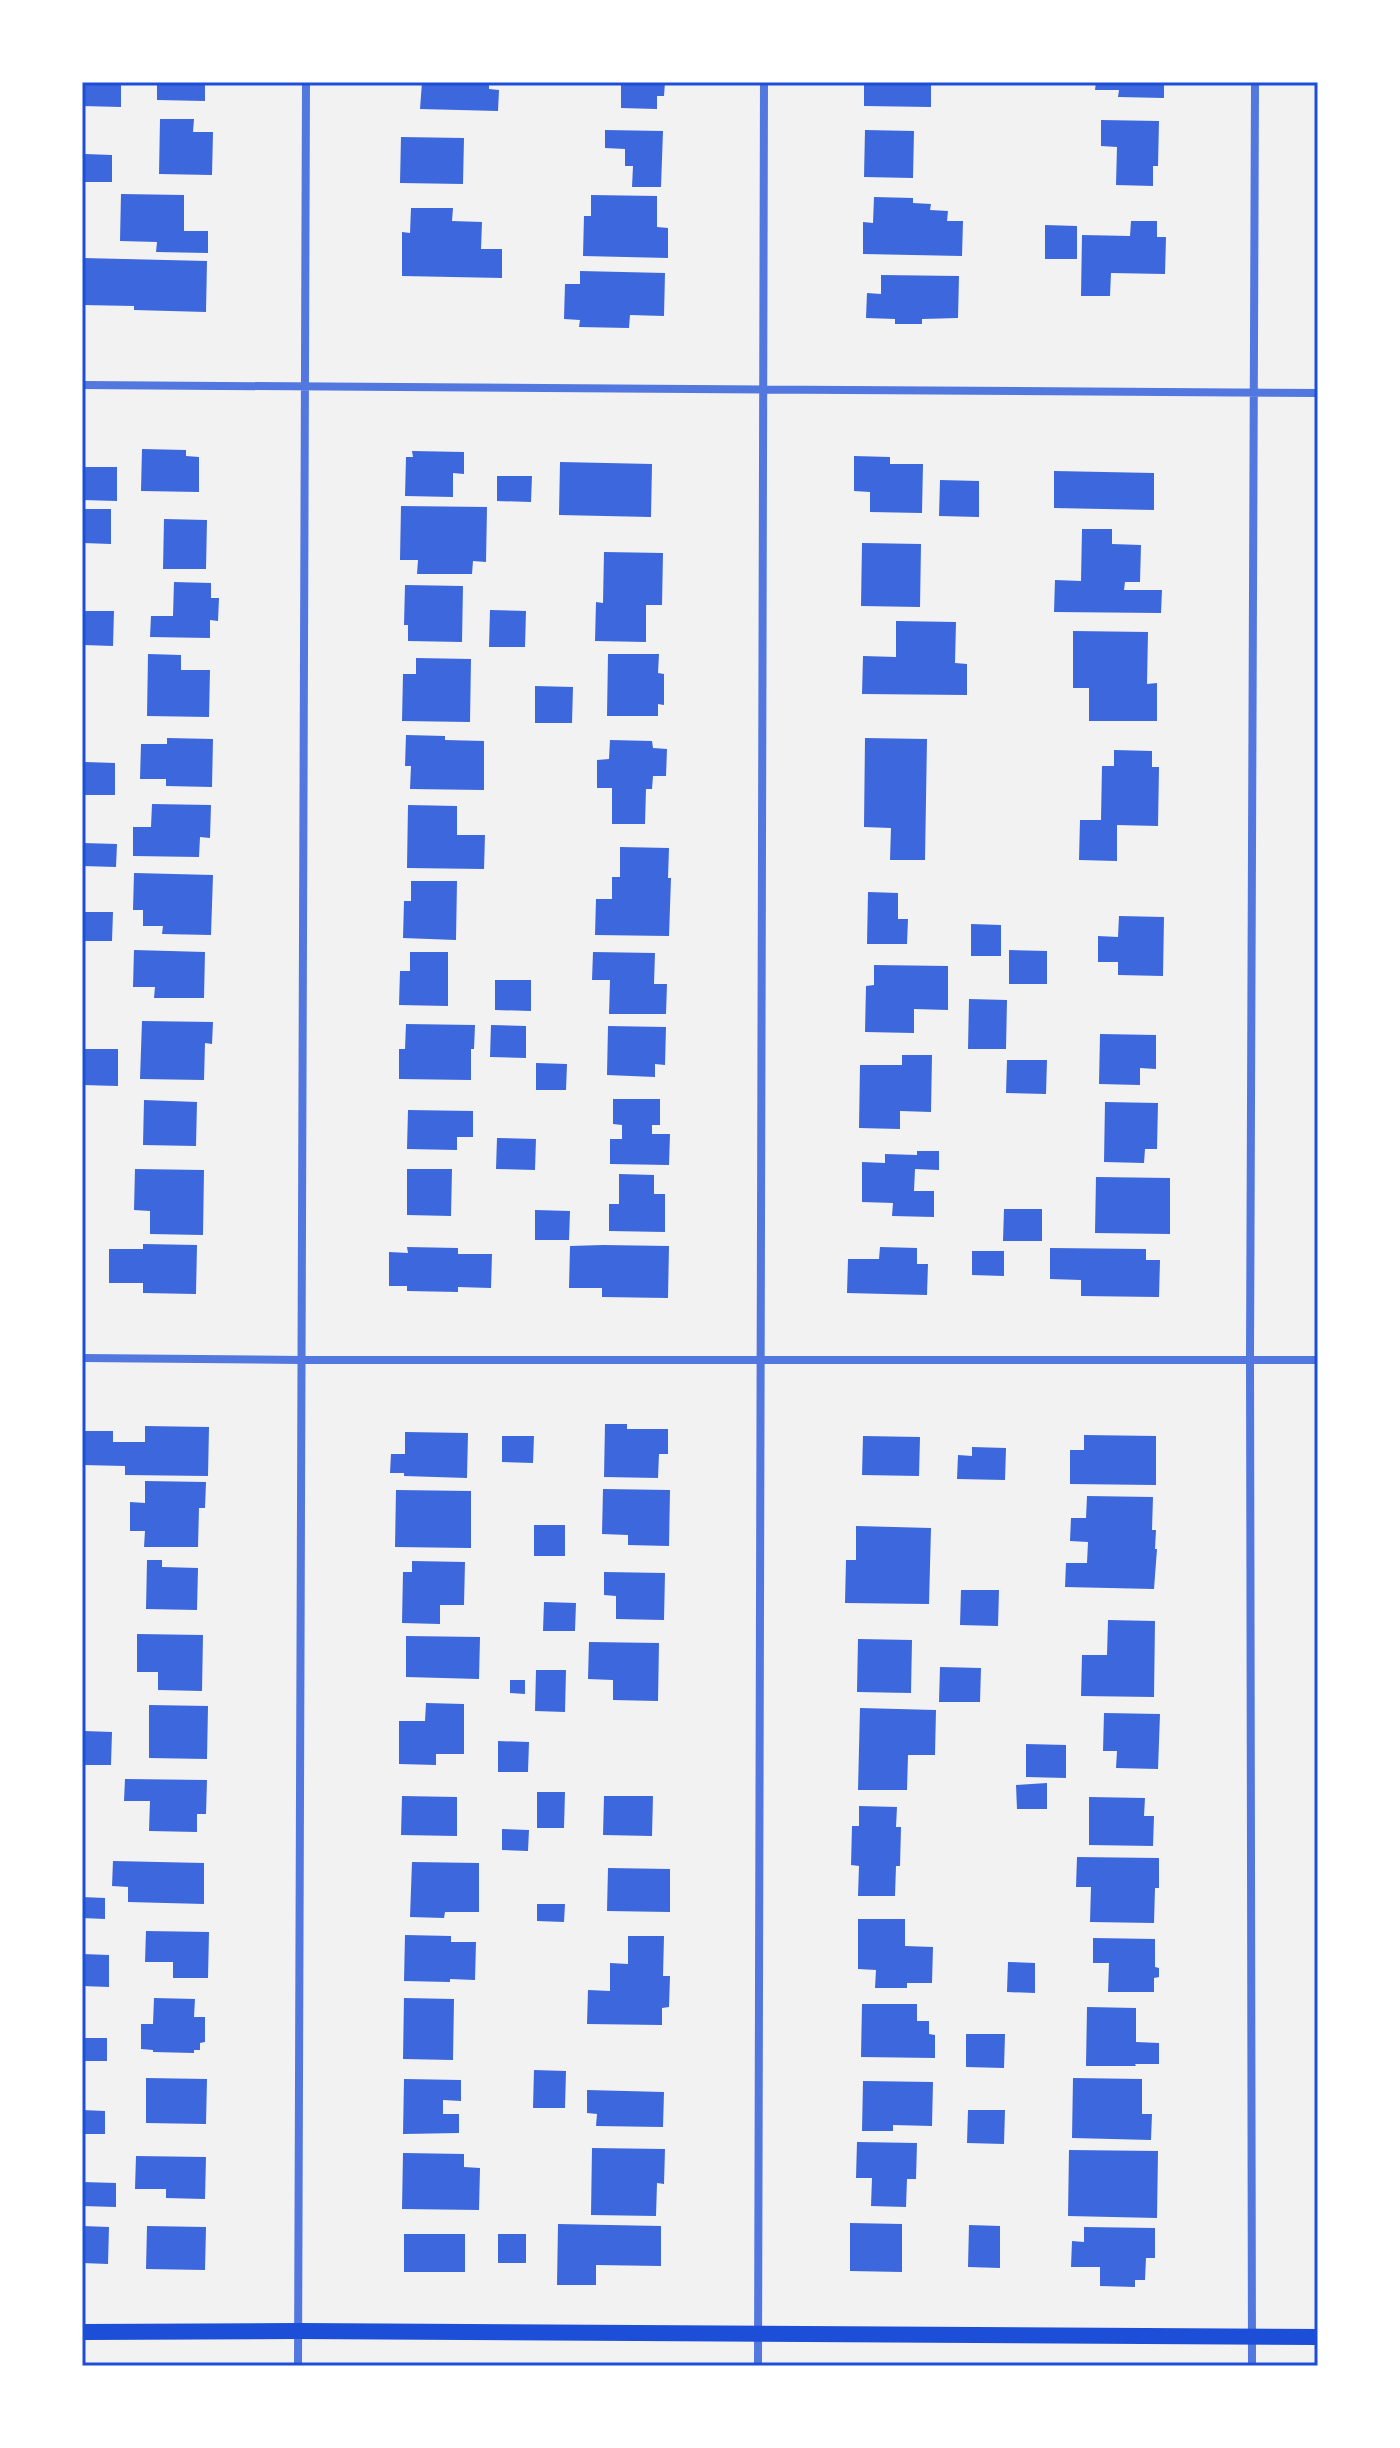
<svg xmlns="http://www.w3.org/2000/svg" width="1400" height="2448" viewBox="0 0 1400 2448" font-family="Helvetica,sans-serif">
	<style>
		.building { fill: #3d67dc }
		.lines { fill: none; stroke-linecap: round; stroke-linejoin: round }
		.minor { stroke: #5277de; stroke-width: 8 }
		.secondary { stroke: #1d4ed8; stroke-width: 16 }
		.neatline { fill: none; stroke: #1d4ed8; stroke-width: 3 }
	</style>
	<rect width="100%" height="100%" fill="#f2f2f2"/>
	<path class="building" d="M82,82H121V107L82,106Z
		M157,82H205V101L157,100Z
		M422,82H489V89L499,90L498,111L420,109Z
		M621,82H665L664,96H657V109L621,108Z
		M864,82H931V107L864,106Z
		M1096,82H1164V98L1118,97L1119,90H1095Z
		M160,119H194L193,132H213L212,175L159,174Z
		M1101,120L1159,121L1158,166H1153V186L1116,185L1117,147L1101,146Z
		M605,130L663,131L661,187H632L633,166H625V149L605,148Z
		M865,130L914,131L913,178L864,177Z
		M401,137L464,138L463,184L400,183Z
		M85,154L112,155V182H85Z
		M121,194L184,195V231H208V253L156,252L157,242L120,241Z
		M591,195L657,196V227L668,228V258L583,256L584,216H591Z
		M874,197L913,198V203L931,204L930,210L948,211L947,221H963L962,256L863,254V222L873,223Z
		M411,208H453L452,221L482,222L481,249H502V278L402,276V232L410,233Z
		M1131,221H1157V237H1166L1165,274L1111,273L1110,296H1081L1082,235L1130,236Z
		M1045,225L1077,226V259H1045Z
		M83,258L207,261L206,312L134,310V306L82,305Z
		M580,271L665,273L664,316L630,315L629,328L579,327L580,320L564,319L565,284H580Z
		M881,275L959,276L958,318L922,319V324H895V319L866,318L867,293L881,294Z
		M142,449L186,450V456L199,457V492L141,491Z
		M412,451L464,452V474L453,473V497L405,496L406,457H413Z
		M854,456L890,457V464H923L922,513L870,512V492L854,491Z
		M560,462L652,464L651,517L559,515Z
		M82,467H117V501L82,500Z
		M1054,471L1154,473V510L1054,508Z
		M497,476H532L531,502L497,501Z
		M940,480L979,481V517L939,516Z
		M401,506L487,507L486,562L473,561L472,574H417L418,560H400Z
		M83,509H111V544L83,543Z
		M164,519L207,520L206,569H163Z
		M1082,529H1112V544L1141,545L1140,582H1125L1124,590H1162L1161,613L1054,612L1055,580L1081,581Z
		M862,543L921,544L920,607L861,606Z
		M604,552L663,553L662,605H646V642L595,641L596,602L603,603Z
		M174,582L211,583V598H219L218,621L210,620V638L150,637L151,616H173Z
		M405,585L463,586L462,642L408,641V625H404Z
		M490,610L526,611L525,647H489Z
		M84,611H114L113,646L83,645Z
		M896,621L956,622L955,663L967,664V695L862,694L863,656L896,657Z
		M1073,631L1148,632L1147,684L1157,683V721H1089V688H1073Z
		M148,654L181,655V670H210L209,717L147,716Z
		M608,654H659L658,673L664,674V705L658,704V716H607Z
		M416,658L471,659L470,722L402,721L403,674H416Z
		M535,686L573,687L572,723H535Z
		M406,735L445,736V740L484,741V790L410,789L411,766H405Z
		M167,738L213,739L212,787L166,786V779H140L141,744H167Z
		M865,738L927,739L925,860H890L891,828L864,827Z
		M610,740L652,741L653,748L667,749L666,776H653L652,789H646L645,824H612V788H597V760L609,759Z
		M1114,750L1152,751V767H1159L1158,826L1117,825V861L1079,860L1080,820H1101L1102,766H1114Z
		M85,762L115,763V795H84Z
		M152,804L211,805L210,838L200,837L199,857L133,856V827H151Z
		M408,805L457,806V835H485L484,869L407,868Z
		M82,843L117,844L116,867L82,866Z
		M620,847L669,848L668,878H671L669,936L595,935L596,899H612V877H620Z
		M134,873L213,875L211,935L162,934L163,926H143V910H133Z
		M411,881H457L456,940L403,938L404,901H411Z
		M868,892L898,893V919H908L907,944H867Z
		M82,912H113L112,941H82Z
		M1119,916L1164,917L1163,976L1118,975V962H1098V936L1118,937Z
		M971,924L1001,925V956H971Z
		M134,950L205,952L204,998H154L155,987H133Z
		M1009,950L1047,951V984H1009Z
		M410,952H448V1006L399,1005L400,971H410Z
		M593,952L655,953L654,984H667L666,1014H609L610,980H592Z
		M874,965L948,966V1010L914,1009V1033L865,1032L866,986L874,985Z
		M495,980H531V1011L495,1010Z
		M969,999L1007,1000L1006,1049H968Z
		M142,1021L213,1022L212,1044L205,1043L204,1080L140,1079Z
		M406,1024L475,1025L474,1049H471V1080L399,1079V1049H405Z
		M491,1025L526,1026V1058L490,1057Z
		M608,1026L666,1027L665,1065L655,1064V1077L607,1075Z
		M1100,1034L1156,1035V1069L1140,1068V1085L1099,1084Z
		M83,1049H118V1086L82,1085Z
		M902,1055H932L931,1112L900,1111V1129L859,1128L860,1065H902Z
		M1007,1060H1047L1046,1094L1006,1093Z
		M536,1063L567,1064L566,1090H536Z
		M613,1099H660V1125H652V1134H670L669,1165L610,1164V1139H622V1125L613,1124Z
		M144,1100L197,1102L196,1146L143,1145Z
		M1105,1102L1158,1103L1157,1149H1145L1144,1163L1104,1162Z
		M408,1110L473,1111V1137H457V1150L407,1149Z
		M497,1138L536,1139L535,1170L496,1169Z
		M917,1151H939V1170L915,1169L914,1191H934V1217L892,1216L893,1203L862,1202V1162L885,1163V1154L917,1155Z
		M135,1169L204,1170L203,1235L150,1234V1211L134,1210Z
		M407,1169H452L451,1216L407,1215Z
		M619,1174L654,1175V1194H665V1232L609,1231V1204H619Z
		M1096,1177L1170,1178V1234L1095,1233Z
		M1004,1209H1042V1241H1003Z
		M535,1210L570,1211L569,1240H535Z
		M143,1244L197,1245L196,1294L143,1293V1283H109V1249H143Z
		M603,1245L669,1246L668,1298L602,1297V1288H569L570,1246Z
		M407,1247L458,1248V1254H492L491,1288L458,1287V1292L407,1291V1286H389V1252L408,1253Z
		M880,1247L917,1248V1264H928L927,1295L847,1293L848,1259H879Z
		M1050,1248L1146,1249V1260H1160L1159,1297L1081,1296V1280L1050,1279Z
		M972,1251H1004V1276L972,1275Z
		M605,1424H627V1429H668V1454H659L658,1478L604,1477Z
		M145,1426L209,1427L208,1476L125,1475V1466L82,1465V1431H113V1442H145Z
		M405,1432L468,1433L467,1478L404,1476V1473H390L391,1454H405Z
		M1084,1435L1156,1436V1485L1070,1484V1450H1084Z
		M502,1436H534L533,1463L502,1462Z
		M863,1436L920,1437L919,1476L862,1475Z
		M972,1447L1006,1448L1005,1480L957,1479L958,1455L972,1456Z
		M145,1481L206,1482L205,1508H199L198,1547H144L145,1531H130V1502L145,1503Z
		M603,1489L670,1490L669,1546L628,1545V1535L602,1534Z
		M396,1490L471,1491V1548L395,1547Z
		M1087,1496L1153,1497L1152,1530H1156L1155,1549H1157L1154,1589L1065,1587L1066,1563H1087L1088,1542L1070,1541L1071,1518H1086Z
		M534,1525H565V1556H534Z
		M856,1526L931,1528L929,1604L845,1603L846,1560H856Z
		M147,1560H162V1567L198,1568L197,1610L146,1609Z
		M412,1561L465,1562L464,1605H440V1624L402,1623L403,1572H412Z
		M604,1572L665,1573L664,1620L616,1619V1596L604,1595Z
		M961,1590H999L998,1626L960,1625Z
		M544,1602L576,1603L575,1631H543Z
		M1108,1620L1155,1621L1154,1697L1081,1696L1082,1655H1107Z
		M137,1634L203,1635L202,1691L158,1690V1672H137Z
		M406,1636L480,1637L479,1679L406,1677Z
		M858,1639L912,1640L911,1693L857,1692Z
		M589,1642L659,1643L658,1701L613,1700V1680L588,1679Z
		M940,1667L981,1668L980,1702H939Z
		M536,1670H566L565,1712L535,1711Z
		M510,1680H525V1694L510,1693Z
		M426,1703L464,1704V1754H436V1765L399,1764V1721H425Z
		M149,1705L208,1706L207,1759L149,1758Z
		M860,1708L936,1710L935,1755H908L907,1790H858Z
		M1104,1713L1160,1714L1158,1769L1116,1768L1117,1751H1103Z
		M84,1731L112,1732L111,1765H84Z
		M498,1741L529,1742L528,1772H498Z
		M1026,1744L1066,1745V1778L1026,1777Z
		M125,1779L207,1780L206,1814H197V1832L149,1831L150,1801H124Z
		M1047,1783V1809H1017L1016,1785Z
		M537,1792H565L564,1828H537Z
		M402,1796L457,1797V1836L401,1835Z
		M604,1796H653L652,1836L603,1835Z
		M1089,1797L1145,1798L1144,1816H1154L1153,1846L1089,1845Z
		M859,1806L897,1807L896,1827H901L900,1866H896L895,1896H858L859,1866L851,1865L852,1826H859Z
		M502,1829L529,1830L528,1851L502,1850Z
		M1077,1857L1159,1858V1888H1155L1154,1923L1090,1922L1091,1887H1076Z
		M113,1861L204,1863V1904L128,1902V1887L112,1886Z
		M412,1862L479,1863V1912H445L444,1918L410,1917Z
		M608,1868L670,1869V1912L607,1911Z
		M82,1897L105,1898V1919L82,1918Z
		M537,1904H565L564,1922L537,1921Z
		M858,1919H905V1946L933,1947L932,1983H907V1988H875L876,1970L858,1969Z
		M146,1931L209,1932L208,1978H173V1962H145Z
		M405,1935L451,1936V1942H476L475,1980L450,1979V1982L404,1981Z
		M628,1936H664L663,1976H670L669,2007L662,2008V2025L587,2024L588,1990L610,1991V1963L628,1964Z
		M1093,1938L1155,1939V1967L1159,1968V1977L1154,1978V1992H1108L1109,1963H1093Z
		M82,1954L109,1955V1987L82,1986Z
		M1008,1962L1035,1963V1993L1007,1992Z
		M154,1998L195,1999L194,2017H205V2042L200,2043V2050H194V2053L153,2052V2050L141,2049V2024H153Z
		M404,1998L454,1999L453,2060L403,2059Z
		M862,2004H917V2021H929V2034L935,2035V2058L861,2057Z
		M1087,2007L1136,2008V2042L1159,2043V2064H1135L1136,2066H1086Z
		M966,2034H1005L1004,2068L966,2067Z
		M82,2038H107V2061H82Z
		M534,2070L566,2071L565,2108H533Z
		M146,2078L207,2079L206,2124L146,2123Z
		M1073,2078L1142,2079V2114H1152L1151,2140L1072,2138Z
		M404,2079L461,2080V2101L443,2100V2114H459V2133L403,2134Z
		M863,2081L933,2082L932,2126L893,2125V2131H862Z
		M587,2090L664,2092L663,2127L596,2126L597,2114L587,2113Z
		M82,2110L105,2111V2134H82Z
		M968,2110H1005L1004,2144L967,2143Z
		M857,2142L917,2143L916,2179H907L906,2207L871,2206L872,2178H856Z
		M592,2148L665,2149L664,2184L657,2183L656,2216L591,2215Z
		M1069,2150L1158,2151L1157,2218L1068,2216Z
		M403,2153L464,2154V2167L480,2168L479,2210L402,2209Z
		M136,2156L206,2157L205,2199L166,2198V2189H135Z
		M82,2182L116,2183V2207L82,2206Z
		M850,2223L902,2224V2272L850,2271Z
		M558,2224L661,2226V2266L596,2265V2285H557Z
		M969,2225L1000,2226V2268L968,2267Z
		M82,2226L109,2227L108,2264L82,2263Z
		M147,2226L206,2227L205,2270L146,2269Z
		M1084,2227L1155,2228V2258H1146L1145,2280H1135V2287L1100,2286V2267H1071L1072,2241L1084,2242Z
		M404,2234H465V2272H404Z
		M498,2234H526V2263H498Z"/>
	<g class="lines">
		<path class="minor" d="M82,385L1318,393
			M82,1358L301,1360H1318
			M298,2366L306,82
			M758,2366L764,82
			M1252,2366L1250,1359L1255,82"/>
		<path class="secondary" d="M82,2332L298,2331L1318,2337"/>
	</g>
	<rect width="1400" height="2448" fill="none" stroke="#ffffff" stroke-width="168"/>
	<rect x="84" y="84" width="1232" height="2280" class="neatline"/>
</svg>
